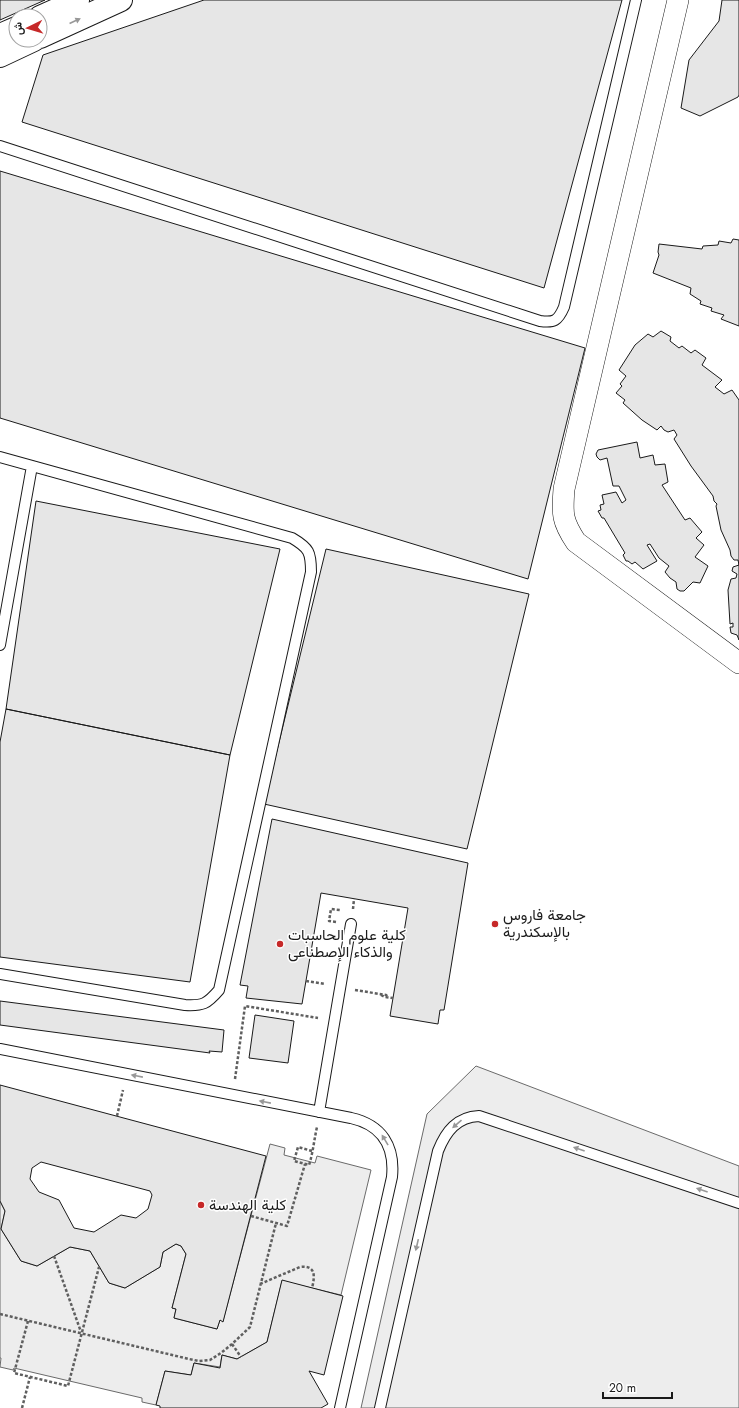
<svg xmlns="http://www.w3.org/2000/svg" width="739" height="1408" viewBox="0 0 739 1408" font-family="Jost,Vazirmatn,sans-serif">
	<style>
		.built { fill: #ededed; stroke: #6a6a6a }
		.building { fill: #e6e6e6; stroke: #1a1a1a; fill-rule: evenodd }
		.lines { fill: none; stroke-linecap: round; stroke-linejoin: round }
		.lane-casing { stroke: #1a1a1a; stroke-width: 12 }
		.street-casing { stroke: #1a1a1a; stroke-width: 22 }
		.secondary-casing { stroke: #1a1a1a; stroke-width: 24 }
		.path { stroke: #5f5f5f; stroke-width: 2.5; stroke-dasharray: 3 2; stroke-linecap: butt }
		.lane { stroke: #fff; stroke-width: 10 }
		.street { stroke: #fff; stroke-width: 21 }
		.secondary { stroke: #fff; stroke-width: 22 }
		.oneway { fill: #989898 }
		.poi-dot { fill: #c62828; stroke: #fff; stroke-width: 1.5 }
		.labels { text-anchor: middle; stroke-width: 3; stroke-linejoin: round; paint-order: stroke }
		.poi-label { font-size: 15px; fill: #1a1a1a; stroke: #fff; text-anchor: start }
	</style>
	<rect width="100%" height="100%" fill="#fff"/>
	<path class="built" d="M476,1066L739,1166V1408H361L427,1114Z
		M270,1144L285,1148L284,1155L315,1163L317,1156L371,1170L341,1295L282,1281L267,1342L237,1359L222,1355L220,1367L194,1363L191,1375L165,1371L156,1405L142,1402V1398L14,1368L13,1370L0,1367L1,1358H0V1201L5,1211L1,1229L21,1261L37,1266L70,1247L90,1251L109,1283L125,1288L160,1267L163,1252L176,1244L181,1246L186,1254L172,1308L176,1309L174,1318L217,1329L220,1320L223,1321Z"/>
	<path class="building" d="M0,0H45L0,20Z
		M204,0H622L544,288L22,122L43,55Z
		M722,0H739V95L738,97L700,116L681,108L689,60L719,21Z
		M0,171L585,348L528,579L0,418Z
		M733,239L739,240V326L721,319L724,315L711,311L712,308L700,304L701,301L690,294L691,288L653,273L659,255L658,252L659,244L702,249L703,246L718,245L719,241L731,243Z
		M661,331L671,337L670,341L679,348L682,346L691,353L695,350L706,358L702,365L722,380L715,387L724,394L732,390L739,400V640L737,635L731,633L730,627H733V623L730,624L728,590L731,579L736,578L737,574L732,571L733,567L739,565L738,560H734L731,556L730,550L721,530L716,506L717,504L714,501L713,496L691,466L674,439L677,435L674,430L668,432L664,430L661,426L657,430L642,420L623,403L625,400L616,393L622,386L620,384L626,376L619,370L635,345L648,334L653,337Z
		M637,442L640,458L653,455L655,465L665,464L668,482L662,485L685,520L690,518L702,532L696,538L704,545L695,557L708,566L700,583L693,582L684,591H680L677,589L676,582L670,578L665,572L669,566L659,558L650,544L647,545L657,561L643,569L635,562L632,564L628,561H626L623,555L625,553L604,518H602L598,511L601,510L600,505L604,504L602,495L616,492L622,503L626,500L619,486H613L607,458L600,460L597,457L596,454L598,450Z
		M36,501L280,549L230,755L6,709Z
		M326,549L529,594L467,849L264,804Z
		M6,709L230,755L190,982L0,957V742Z
		M272,819L468,863L444,1010H440L438,1024L390,1016L408,908L321,893L302,1004L246,998L248,986L240,985Z
		M0,1001L224,1030L222,1052L209,1051L210,1053L0,1025Z
		M255,1015L294,1021L288,1063L249,1058Z
		M0,1085L266,1156L223,1322L220,1320L217,1329L174,1318L176,1309L172,1308L186,1254L181,1246L176,1244L163,1252L160,1267L125,1288L109,1283L90,1251L70,1247L37,1266L21,1261L1,1229L5,1211L0,1201ZM41,1162L150,1191L152,1195L148,1209L136,1218L121,1215L94,1232L74,1228L59,1200L39,1192L30,1179L32,1168Z
		M282,1280L343,1296L324,1375L309,1371L328,1404L321,1408H160V1406L156,1405L165,1371L191,1375L194,1363L220,1368L222,1355L237,1359L267,1342Z"/>
	<g class="lines">
		<defs>
			<path id="lane" d="M0,146L540,321C554,323 558,321 564,307L636,0
				M0,457L292,538C309,548 311,552 311,572L219,990C207,1004 203,1006 185,1005L0,974
				M0,645L32,466
				M0,1049L351,1118C382,1125 395,1146 392,1177L340,1408
				M319,1112L351,924
				M380,1408L438,1151C446,1131 457,1117 479,1116L739,1203"/>
			<path id="street" d="M678,0L564,489C562,514 562,521 576,542L739,663"/>
			<path id="secondary" d="M40,17L78,0
				M0,35L16,28
				M40,37L121,0
				M0,56L34,40"/>
		</defs>
		<use href="#lane" class="lane-casing"/>
		<use href="#street" class="street-casing"/>
		<use href="#secondary" class="secondary-casing"/>
		<path class="path" d="M353,909L354,899
			M336,922L329,921L331,909L340,910
			M306,981L325,984
			M355,990L386,995L388,997
			M381,995L385,997L393,998
			M235,1079L245,1006L318,1018
			M117,1116L123,1090
			M312,1151L298,1147L294,1161L309,1165C313,1153 314,1140 317,1127
			M251,1216L287,1226L305,1164
			M54,1256L81,1332
			M260,1284L300,1267C316,1265 315,1276 312,1288
			M0,1314L189,1359L199,1361L210,1360L221,1353L232,1344L250,1327L276,1223
			M28,1321L14,1373L68,1386L99,1267
			M232,1344L241,1357
			M22,1408L30,1377"/>
		<use href="#lane" class="lane"/>
		<use href="#street" class="street"/>
		<use href="#secondary" class="secondary"/>
	</g>
	<defs><path id="oneway-solid" d="M-6-.8H1V-3.2L6.5 0L1 3.2V.8H-6Z"/></defs>
	<g class="oneway">
		<use href="#oneway-solid" transform="translate(75 21) rotate(-25)"/>
		<use href="#oneway-solid" transform="translate(137 1076) rotate(-169)"/>
		<use href="#oneway-solid" transform="translate(265 1102) rotate(-169)"/>
		<use href="#oneway-solid" transform="translate(457 1124) rotate(139)"/>
		<use href="#oneway-solid" transform="translate(385 1140) rotate(-121)"/>
		<use href="#oneway-solid" transform="translate(579 1149) rotate(-161)"/>
		<use href="#oneway-solid" transform="translate(702 1190) rotate(-161)"/>
		<use href="#oneway-solid" transform="translate(417 1245) rotate(103)"/>
	</g>
	<g class="poi-dot">
		<circle cx="495" cy="924" r="4"/>
		<circle cx="280" cy="944" r="4"/>
		<circle cx="201" cy="1205" r="4"/>
	</g>
	<g class="labels">
		<g class="poi-label">
			<text x="503" y="920">جامعة فاروس<tspan x="503" dy="17">بالإسكندرية</tspan></text>
			<text x="288" y="940">كلية علوم الحاسبات<tspan x="288" dy="17">والذكاء الإصطناعى</tspan></text>
			<text x="209" y="1210">كلية الهندسة</text>
		</g>
	</g>
	<g transform="translate(28 28) rotate(265)"><circle r="19" fill="#ffffff" stroke="#a3a3a3"/>
	<path d="M0-3L7 15L0 10L-7 15Z" fill="#c62828"/>
	<text y="-6" font-size="11" font-weight="bold" text-anchor="middle" fill="#1a1a1a">ش</text>
	</g>
	<path d="M603 1392v6h69v-6" fill="none" stroke="#1a1a1a" stroke-width="2"/>
	<text x="609" y="1392" font-size="12" fill="#1a1a1a" stroke="#ffffff" stroke-width="3" paint-order="stroke">20 m</text>
</svg>
